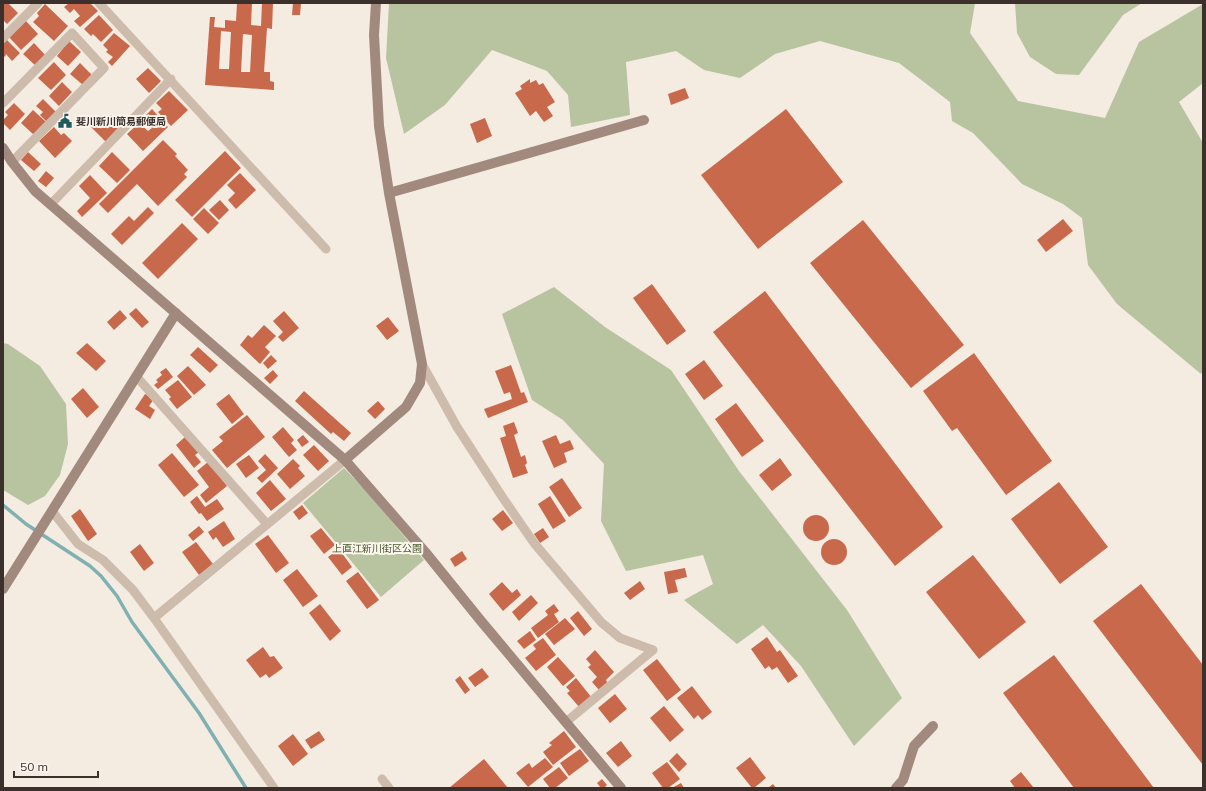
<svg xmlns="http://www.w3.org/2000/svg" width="1206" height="791" viewBox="0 0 1206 791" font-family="Mulish,'Noto Sans JP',sans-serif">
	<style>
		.green { fill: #b8c4a0 }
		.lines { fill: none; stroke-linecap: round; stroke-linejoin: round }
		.stream { stroke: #7fb0b2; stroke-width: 3.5 }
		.building { fill: #c8694b; fill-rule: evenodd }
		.street { stroke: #cdbbac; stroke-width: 9 }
		.secondary { stroke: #a18a7d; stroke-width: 10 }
		.labels { text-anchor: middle; stroke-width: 4; stroke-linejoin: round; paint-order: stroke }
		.poi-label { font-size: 10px; font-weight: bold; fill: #3b302b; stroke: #fbf5ee; text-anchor: start }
		.park-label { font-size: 10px; fill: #4a5a2e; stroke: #fbf5ee }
	</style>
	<rect width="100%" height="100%" fill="#f4ebe1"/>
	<path class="green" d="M389,3H975L970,33L1018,101L1105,118L1139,42L1203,4V83L1179,102L1203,143V370L1201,374L1117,304L1088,265L1082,218L1063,204L1022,184L973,133L952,121L950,102L899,63L820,41L775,54L740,78L704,70L676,51L626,62L630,115L571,127L568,95L547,71L492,50L445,105L404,134L386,58Z
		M1015,3H1142L1123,15L1079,75L1056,74L1030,57L1017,33Z
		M554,287L605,327L671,370L739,471L847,610L902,698L854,746L801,666L763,625L737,644L684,600L713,584L703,555L626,571L601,521L604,464L563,420L532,400L502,314Z
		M3,343L8,344L40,366L66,404L68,444L60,475L45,496L28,505L3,490Z
		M344,468L367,492L424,560L381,597L303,503Z"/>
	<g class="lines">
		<path class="stream" d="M3,505L26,524L90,566L101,576L117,596L132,622L199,713L246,788"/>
	</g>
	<path class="building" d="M3,3H8L18,13L7,24L3,20Z
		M69,3H90L98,11L80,27L74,21L80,16L74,9L70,13L64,7Z
		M237,3H252L251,25L261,26L262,3H273L272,29L267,28L264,72H270V81L274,82V90L205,85L210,17H215L214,27L225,28V20L236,21ZM221,31L231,32L229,69H219ZM243,34L252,35L250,72H241Z
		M293,3H301L300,15H292Z
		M45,4L68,26L54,41L33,22L39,16L37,13Z
		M99,15L113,30L101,42L93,34L91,36L84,29Z
		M26,21L38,34L21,50L9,37Z
		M114,33L130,46L112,66L108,62L113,57L106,52L108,50L103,45Z
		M7,40L20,53L12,61L6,54L5,57L3,55V44Z
		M69,41L81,52L68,66L57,56Z
		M34,43L46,56L36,66L23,54Z
		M54,62L66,75L51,90L38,78Z
		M80,63L92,75L83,85L70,74Z
		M148,68L161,81L149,93L136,79Z
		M530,79V83L536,80L539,85L543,83L555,102L547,107L553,116L544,122L536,111L530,116L515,93L522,89L520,86Z
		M62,82L72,92L59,106L49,96Z
		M685,88L689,98L671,105L668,94Z
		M169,91L188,110L171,126L158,112L162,109L156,103Z
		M43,99L56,112L47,122L40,115L43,112L36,106Z
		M14,103L25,114L10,130L3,123V120L8,115L5,112Z
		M152,109L168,127L143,151L127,134L139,123L148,131L152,128L143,118Z
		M786,109L843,182L758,249L701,175Z
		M33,110L46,122L34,135L21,123Z
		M101,115L106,120L111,115L121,125L106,142L90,126Z
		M485,118L492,136L477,143L470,124Z
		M54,127L61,135L64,133L72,141L55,158L39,141Z
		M163,140L177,154L175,156L188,170L184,174L187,177L158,206L137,184L108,213L99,204Z
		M225,151L241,168L192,217L175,200Z
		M28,152L41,164L34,171L21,160Z
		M112,152L130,170L117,183L99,166Z
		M46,171L54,178L46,187L38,181Z
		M240,173L256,190L236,209L228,200L235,193L227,185Z
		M90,175L107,193L82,217L77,211L90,198L79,186Z
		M220,200L229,210L219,220L209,210Z
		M148,207L154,213L122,245L111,234L129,216L134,221Z
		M204,208L219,223L208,234L193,219Z
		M1063,219L1073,231L1046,252L1037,240Z
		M863,220L964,345L911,388L810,263Z
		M182,223L198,239L158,279L142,263Z
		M652,284L686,331L667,345L633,298Z
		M765,291L943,527L895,566L713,332Z
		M136,308L149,322L142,328L129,314Z
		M120,310L127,318L114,330L107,322Z
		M284,311L299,328L283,342L278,337L283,332L273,321Z
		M388,317L399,331L387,340L376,326Z
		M264,325L276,336L265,347L270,352L260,364L240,345L248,335L252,338Z
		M87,343L106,361L96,371L76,353Z
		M198,347L218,365L210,373L190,355Z
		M974,353L1052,461L1006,495L957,428L952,431L923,391Z
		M271,355L277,361L268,369L263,363Z
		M704,360L723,386L704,400L685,374Z
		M511,365L521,393L524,392L528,402L488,418L484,409L512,399L510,392L504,394L495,371Z
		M188,366L206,385L194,395L177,376Z
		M166,368L173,377L158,389L154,385L158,382L156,380L162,375L160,372Z
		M273,370L278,376L270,384L264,378Z
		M178,380L192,397L177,409L169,399L171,397L165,390Z
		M83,388L99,407L87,418L71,399Z
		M304,391L351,433L344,441L333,432L331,434L295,401Z
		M145,394L154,399L149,406L155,410L150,419L135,409Z
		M229,394L244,414L232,424L216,404Z
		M378,401L385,409L375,419L367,411Z
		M736,403L764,441L742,457L715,419Z
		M247,415L265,437L227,468L212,450L223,441L219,437Z
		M514,422L518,433L514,435L521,457L525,455L527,463L525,465L528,473L513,478L500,438L506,436L503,426Z
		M283,427L294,440L291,443L297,450L289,457L272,437Z
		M303,435L309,442L302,447L297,440Z
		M556,435L560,444L570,440L574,449L564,453L567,462L554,468L542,441Z
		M186,436L199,452L195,455L201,462L194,468L176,445Z
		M314,445L329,461L318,471L303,455Z
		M172,453L199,485L184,497L158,465Z
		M265,454L278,468L262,483L257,478L266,470L258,461Z
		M249,455L259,468L246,478L236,464Z
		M780,458L792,475L772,491L759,475Z
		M293,459L300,466L298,468L305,476L290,489L277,474Z
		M208,462L227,486L206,503L200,495L209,487L197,471Z
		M562,478L582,508L569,517L549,487Z
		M270,480L286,499L271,511L256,493Z
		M1059,482L1108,547L1060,584L1011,519Z
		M197,496L205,507L217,499L224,509L207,521L201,513L199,514L190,502Z
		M550,496L566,521L553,529L538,504Z
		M302,505L308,513L299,520L293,512Z
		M80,509L97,534L88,541L71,516Z
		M503,510L513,523L502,531L492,519Z
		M803 528a13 13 0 1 1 26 0a13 13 0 1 1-26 0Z
		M224,521L235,539L223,547L216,537L213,540L208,532Z
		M199,526L204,532L193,541L188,535Z
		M321,528L335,545L324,554L310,536Z
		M543,528L549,537L540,543L534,534Z
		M268,535L289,563L276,573L255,544Z
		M821 552a13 13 0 1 1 26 0a13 13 0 1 1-26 0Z
		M196,542L213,564L199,575L182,552Z
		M140,544L154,563L144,571L130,552Z
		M339,549L352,567L342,575L328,557Z
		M462,551L467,559L455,567L450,559Z
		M973,555L1026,622L979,659L926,592Z
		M685,568L687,577L675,580L678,592L668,594L664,572Z
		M297,569L318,596L303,607L283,580Z
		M358,572L379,600L367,609L346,581Z
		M640,581L645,589L630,600L624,593Z
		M502,582L512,593L517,589L521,595L503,611L489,594Z
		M1141,584L1203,665V765L1093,621Z
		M531,595L538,603L519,621L512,612Z
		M320,604L341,631L330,641L309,613Z
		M554,604L559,611L554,614L559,622L538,638L531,628L548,615L545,611Z
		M578,611L592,629L584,636L570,618Z
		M565,618L575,629L554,645L545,634Z
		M530,631L536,640L524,649L517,641Z
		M767,637L777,652L780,650L798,676L788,683L777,667L772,670L769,666L765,669L751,649Z
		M543,638L556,655L536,671L525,658L536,649L533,645Z
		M263,647L270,657L274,656L283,668L269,678L266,674L260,678L246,660Z
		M595,650L614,672L606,680L608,684L600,691L592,682L597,677L588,667L591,665L586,659Z
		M1054,655L1154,788H1074L1003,693Z
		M558,657L575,676L563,686L547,667Z
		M657,659L681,690L667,701L643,670Z
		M482,668L489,677L475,687L468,678Z
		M460,676L470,690L465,694L455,680Z
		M576,678L592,698L580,708L567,693L570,691L566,687Z
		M692,686L712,712L702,720L698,715L694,719L677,698Z
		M615,694L627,709L610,723L598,708Z
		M664,706L684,730L670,742L650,718Z
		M319,731L325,740L311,749L305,740Z
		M564,731L576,747L553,765L543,752L552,745L549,743Z
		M293,734L308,754L293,766L278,746Z
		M621,741L632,756L618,767L606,753Z
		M580,749L589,761L569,776L560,763Z
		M677,753L687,764L679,772L669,761Z
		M750,757L766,778L754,788H752L736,768Z
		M545,758L553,767L528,787L516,773L529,763L532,768Z
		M484,759L508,788H449Z
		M667,762L680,779L668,788H663L652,773Z
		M559,767L568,778L555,788H550L543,779Z
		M1021,772L1034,788H1015L1010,781Z
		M602,779L607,785L604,788H601L597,783Z
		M681,783L684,788H672Z
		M773,784L776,788H768Z"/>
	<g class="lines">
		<path class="street" d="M99,3L326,249
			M3,38L38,3
			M3,103L72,33L104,68L12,162
			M51,204L171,79
			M422,364L457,427L503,498L534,543L601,622L620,638L653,650L566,722
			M136,376L267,524
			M52,511L78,544L103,560L133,590L154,618L274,788
			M154,618L345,460
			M382,779L389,788"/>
		<path class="secondary" d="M3,148L12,162L35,191L345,460L426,553L481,621L621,788
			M389,193L644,120
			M345,460L406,407L420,383L422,364L389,193L379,126L374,35L376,3
			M3,589L176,313
			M896,788L903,780L914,746L933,726"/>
	</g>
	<defs>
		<symbol id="civic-bare" viewBox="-9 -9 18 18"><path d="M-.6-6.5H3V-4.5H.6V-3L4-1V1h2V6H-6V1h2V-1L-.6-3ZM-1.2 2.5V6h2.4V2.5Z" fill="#1f5a5e" stroke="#fbf5ee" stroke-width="2.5" paint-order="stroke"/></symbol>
	</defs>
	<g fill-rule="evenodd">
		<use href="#civic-bare" x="55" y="111" width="20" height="20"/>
	</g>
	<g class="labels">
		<g class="poi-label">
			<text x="76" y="125">斐川新川簡易郵便局</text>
		</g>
		<g class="park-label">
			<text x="377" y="552">上直江新川街区公園</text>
		</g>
	</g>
	<rect width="1206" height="791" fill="none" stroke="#3b302b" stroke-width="8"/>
	<path d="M14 771v6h84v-6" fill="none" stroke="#3b302b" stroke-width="2"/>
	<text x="20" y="771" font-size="12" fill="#3b302b" stroke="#fbf5ee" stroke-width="3" paint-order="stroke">50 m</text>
</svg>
